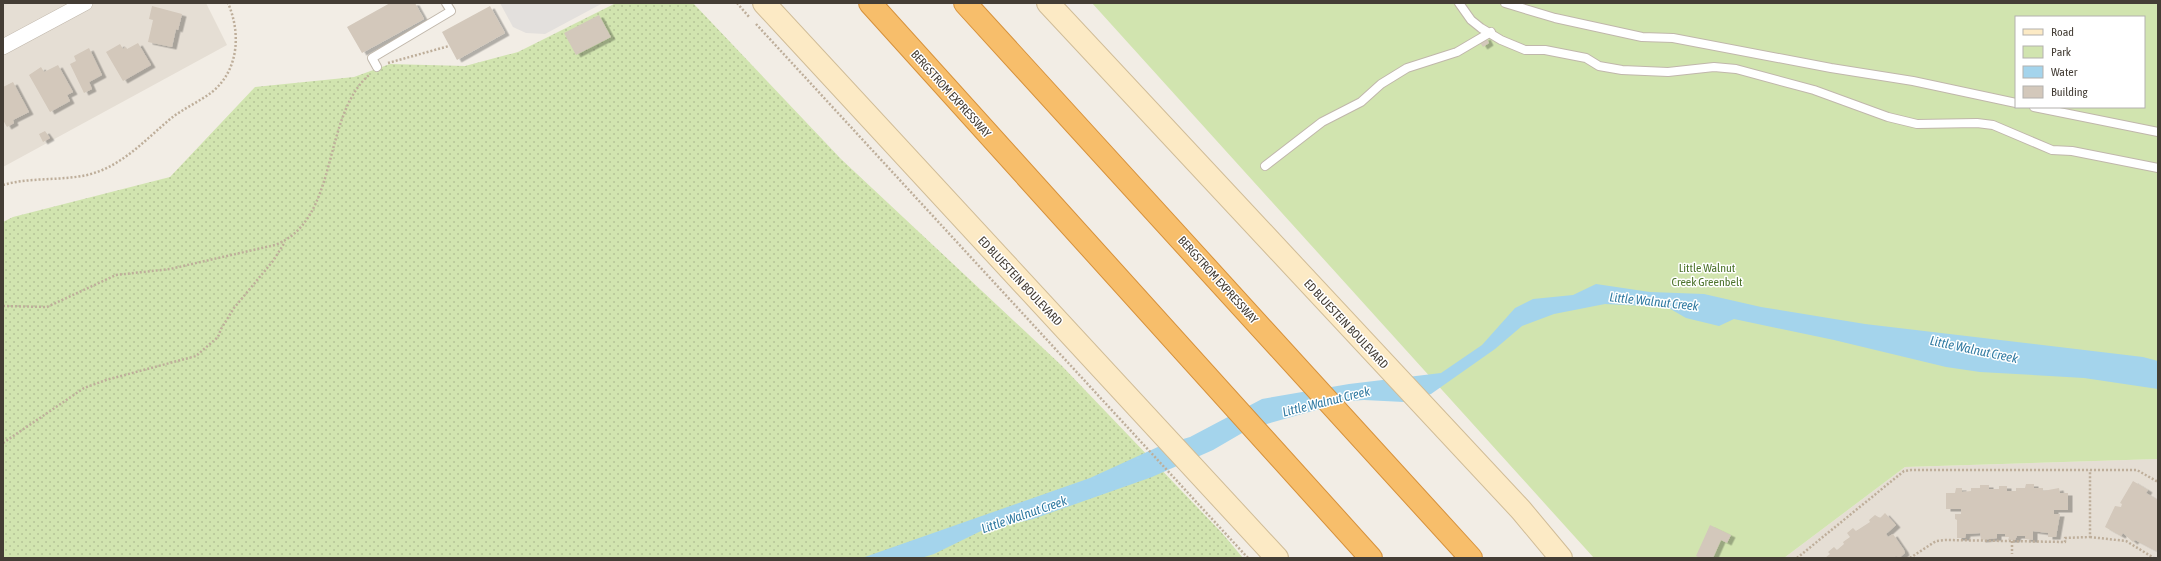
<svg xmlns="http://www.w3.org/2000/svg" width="2161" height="561" viewBox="0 0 2161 561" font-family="'Asap Condensed',sans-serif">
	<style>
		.residential { fill: #e5ded4 }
		.grass { fill: url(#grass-dots) }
		.green { fill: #d1e4af; fill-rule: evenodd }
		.parking { fill: #e3e0dd }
		.water { fill: #a4d4ec }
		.building { fill: #d3c8bb; filter: url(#shadow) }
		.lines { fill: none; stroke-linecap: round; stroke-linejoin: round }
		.service-casing { stroke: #c0b7ab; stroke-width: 10 }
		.minor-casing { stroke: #c0b7ab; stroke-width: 16 }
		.secondary-casing { stroke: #d0bc97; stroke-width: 24 }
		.motorway-casing { stroke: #d6913b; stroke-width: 24 }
		.path { stroke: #beae9a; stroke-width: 2.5; stroke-dasharray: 2 2; stroke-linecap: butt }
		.service { stroke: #fff; stroke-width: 8 }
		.minor { stroke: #fff; stroke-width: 15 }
		.secondary { stroke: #fceac5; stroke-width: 22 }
		.motorway { stroke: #f7be6b; stroke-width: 22 }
		.labels { text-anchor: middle; stroke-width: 3; stroke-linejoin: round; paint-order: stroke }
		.street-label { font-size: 12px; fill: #443d35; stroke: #fff }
		.park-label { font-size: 12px; fill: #4c732b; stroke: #fff }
		.water-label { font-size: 13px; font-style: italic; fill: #327ba2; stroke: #fff }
	</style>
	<defs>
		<pattern id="grass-dots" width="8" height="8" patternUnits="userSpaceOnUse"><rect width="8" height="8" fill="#d1e4af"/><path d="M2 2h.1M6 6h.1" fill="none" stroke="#b5c497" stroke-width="1.8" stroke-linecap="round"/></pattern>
		<filter id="shadow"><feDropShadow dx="4.5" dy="2.5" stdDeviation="0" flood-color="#0004"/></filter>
	</defs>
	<rect width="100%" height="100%" fill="#f2ede5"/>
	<path class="residential" d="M3,3H206L227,45L3,167Z
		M2158,459V558H1784L1905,467Z"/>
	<path class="grass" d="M616,3H693L841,159L1061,365L1222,533L1243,558H3V222L13,217L170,177L255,87L354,77L390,64L465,66L518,52Z"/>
	<path class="green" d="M1092,3H2158V459L1905,467L1784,558H1594ZM2016,17H2144V107H2016Z"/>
	<path class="parking" d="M500,3H603L545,34L526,33L513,27Z"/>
	<path class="water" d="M1596,284L1650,292L1704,294L1761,307L1865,324L2143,357L2158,361V389L2084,378L1980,372L1946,367L1834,340L1734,319L1719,326L1686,318L1667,307L1605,304L1554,314L1522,326L1495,349L1431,394L1404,402L1364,400L1348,401L1249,429L1213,450L1152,477L1033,519L981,531L934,554L921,558H862L1090,478L1160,446L1190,437L1262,399L1349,384L1441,373L1482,345L1515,308L1533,299L1573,295Z"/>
	<path class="building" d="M390,3H415L424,19L362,53L347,27Z
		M152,6L182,14L178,30L176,29L172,47L148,42L153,20L149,19Z
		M490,6L505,33L457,60L442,32Z
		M599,15L611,37L576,55L564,33Z
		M1486,37L1489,43L1483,47L1479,41Z
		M138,43L151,65L123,81L106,52L120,44L123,49L126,47L127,49Z
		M89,48L102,75L89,82L92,89L84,93L70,64L76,61L74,56Z
		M58,65L73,92L67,95L70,101L50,112L29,75L41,67L44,72Z
		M13,82L29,112L13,120L14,123L7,127L3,120V87Z
		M45,131L50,138L43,142L39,134Z
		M2133,481L2148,490L2146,493L2158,500V552L2135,540L2133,542L2123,533L2121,536L2105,527L2115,506L2121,507L2122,504L2120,503Z
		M2026,484H2034V488H2043V491L2059,488L2060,493H2068V510H2054V514H2060L2056,537H2048V533L2033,531V540L2025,539V536H2017L2015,540H2008L2009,537H2005V534H1997V538L1981,540L1980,533L1966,534L1965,538H1957V520L1955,519V514H1961V509H1946V493H1955L1956,488H1962V492L1971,491V488H1980V485H1989V489H1999V486H2007V491H2016V488H2025Z
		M1885,513L1896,525L1886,534L1888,537L1893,534L1904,550L1905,553L1899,558L1896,556L1894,558H1825L1830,554L1828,552L1834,547L1837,550L1844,544L1843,542L1850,537L1847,533L1853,528L1856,531L1870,522L1869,520L1875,515L1880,518Z
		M1710,525L1731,535L1727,543L1721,540L1713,558H1700L1696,556Z"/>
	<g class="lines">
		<defs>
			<path id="service" d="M1459,3L1471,20L1481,28L1501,40L1525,50H1545L1586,58L1599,66L1622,70L1668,72L1714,67L1736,69L1814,90L1888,117L1917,124L1977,123L1993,125L2052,150L2072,151L2158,168
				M1505,3L1555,18L1642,37L1673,38L1831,68L1913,81L2016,103
				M377,67L372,58L451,11L446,3
				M2034,107L2158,132
				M1265,166L1322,122L1361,102L1381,84L1407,68L1457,52L1491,32"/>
			<path id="minor" d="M3,47L85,3"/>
			<path id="secondary" d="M764,3L1277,558
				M1048,3L1521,510L1561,558"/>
			<path id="motorway" d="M870,3L1371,558
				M965,3L1471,558"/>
		</defs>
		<use href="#service" class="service-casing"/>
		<use href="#minor" class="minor-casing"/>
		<use href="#secondary" class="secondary-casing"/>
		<use href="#motorway" class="motorway-casing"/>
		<path class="path" d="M737,3L750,18
			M756,24L1248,558
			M388,63L449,46
			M3,185C30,177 60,181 87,175C121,167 144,141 169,120C182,109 199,102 212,92C239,70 241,33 228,3
			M3,306L47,307L116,275L170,269L275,245C340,220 321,117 369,75
			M3,443L84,388L106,380L196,356L218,337L221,329L234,308L273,261L285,242
			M2090,537L2126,541L2154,558
			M2012,541V554
			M1797,558L1904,471L1911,470H2137L2158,482
			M1910,558L1936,541L1946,540L2065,542V538L2090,537V470"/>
		<use href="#service" class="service"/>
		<use href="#minor" class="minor"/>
		<use href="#secondary" class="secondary"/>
		<use href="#motorway" class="motorway"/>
	</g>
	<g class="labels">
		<g class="street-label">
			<text transform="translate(951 94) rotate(48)" y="4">BERGSTROM EXPRESSWAY</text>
			<text transform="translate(1218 280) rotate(48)" y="4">BERGSTROM EXPRESSWAY</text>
			<text transform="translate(1020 281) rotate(47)" y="4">ED BLUESTEIN BOULEVARD</text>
			<text transform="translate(1346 324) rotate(47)" y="4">ED BLUESTEIN BOULEVARD</text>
		</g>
		<g class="park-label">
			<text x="1707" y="272">Little Walnut<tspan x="1707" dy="14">Creek Greenbelt</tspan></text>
		</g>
		<g class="water-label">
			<text transform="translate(1654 301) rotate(6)" y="5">Little Walnut Creek</text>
			<text transform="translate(1974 349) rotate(12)" y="5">Little Walnut Creek</text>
			<text transform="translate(1326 401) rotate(-14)" y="5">Little Walnut Creek</text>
			<text transform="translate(1024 514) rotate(-19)" y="5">Little Walnut Creek</text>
		</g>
	</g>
	<rect width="2161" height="561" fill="none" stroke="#443d35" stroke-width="8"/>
	<rect x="2015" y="16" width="130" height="92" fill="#ffffff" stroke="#b4b1ae"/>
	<rect x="2023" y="29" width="20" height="6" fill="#fceac5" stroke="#b4b1ae"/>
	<text x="2051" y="36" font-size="12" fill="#443d35">Road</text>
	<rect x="2023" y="46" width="20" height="12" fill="#d1e4af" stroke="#b4b1ae"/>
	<text x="2051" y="56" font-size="12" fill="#443d35">Park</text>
	<rect x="2023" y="66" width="20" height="12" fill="#a4d4ec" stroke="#b4b1ae"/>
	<text x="2051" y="76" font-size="12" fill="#443d35">Water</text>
	<rect x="2023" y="86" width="20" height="12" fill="#d3c8bb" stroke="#b4b1ae"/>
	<text x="2051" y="96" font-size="12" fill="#443d35">Building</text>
</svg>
